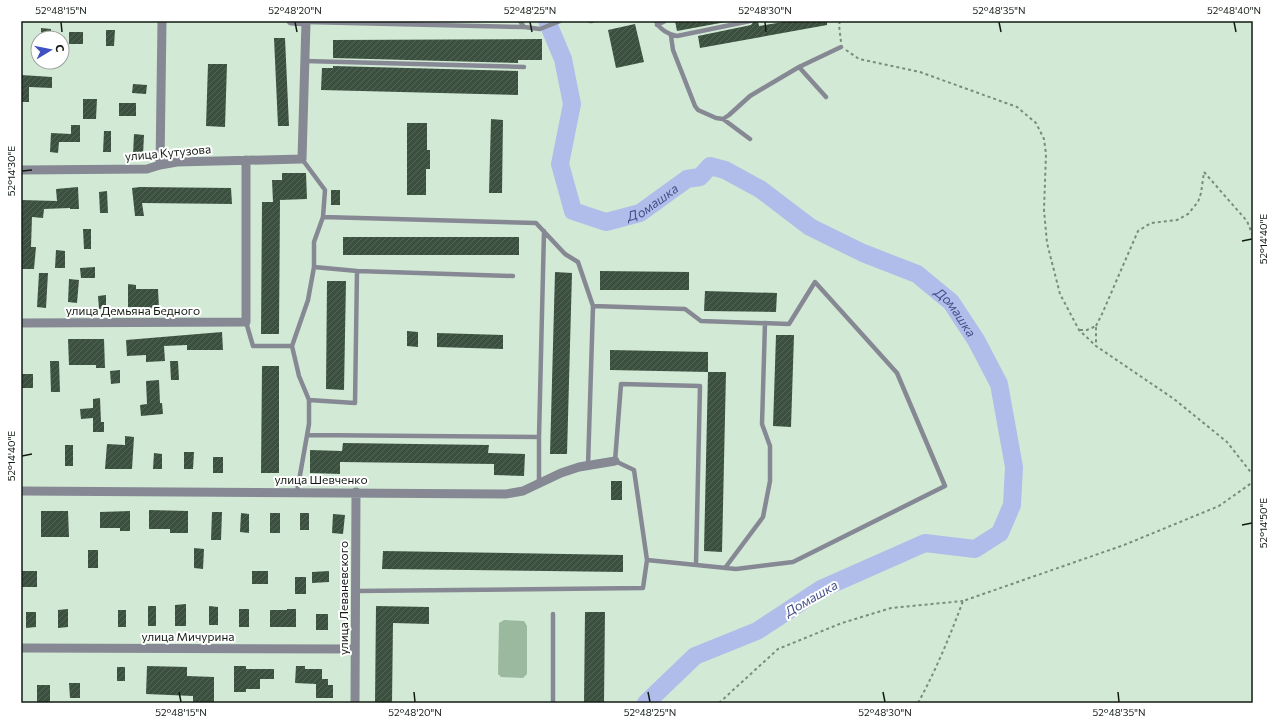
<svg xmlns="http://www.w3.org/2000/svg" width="1274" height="724" viewBox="0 0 1274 724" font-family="Commissioner,sans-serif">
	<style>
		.grass { fill: #9ab99e }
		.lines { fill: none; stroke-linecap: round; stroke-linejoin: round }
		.river { stroke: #b0bdea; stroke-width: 18 }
		.building { fill: url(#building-hatch) }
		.path { stroke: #7a8c7c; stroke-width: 2; stroke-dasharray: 3 3; stroke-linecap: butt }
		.service { stroke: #868994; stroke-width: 4.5 }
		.minor { stroke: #868994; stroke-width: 9 }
		.ticks { fill: none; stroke: #121b13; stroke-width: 1.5 }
		.labels { text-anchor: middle; stroke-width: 4; stroke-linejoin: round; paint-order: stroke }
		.street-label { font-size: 12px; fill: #121b13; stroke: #fff }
		.water-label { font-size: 13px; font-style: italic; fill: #424f88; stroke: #fff }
		.neatline { fill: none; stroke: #121b13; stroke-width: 1.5 }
		.ticks-label { font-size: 10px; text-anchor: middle; fill: #121b13 }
	</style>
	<defs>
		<pattern id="building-hatch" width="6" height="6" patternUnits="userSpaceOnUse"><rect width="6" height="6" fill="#3c503f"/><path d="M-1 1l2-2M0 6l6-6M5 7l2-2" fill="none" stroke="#556557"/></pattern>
	</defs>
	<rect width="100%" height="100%" fill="#d2ead5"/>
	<path class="grass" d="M504,620L524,621L527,626V674L523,678L501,677L498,674L499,623Z"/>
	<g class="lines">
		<path class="river" id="s1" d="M547,21L563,59L572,104L560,164L573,211L606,222L640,213L687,179L700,177L710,166L725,170L760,189L810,227L863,253L917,274L951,302L976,340L999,384L1014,467L1012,505L1000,533L975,549L925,543L821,589L757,631L695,656L646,703"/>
	</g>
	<path class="building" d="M675,21H731L677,31Z
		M754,21H758L759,26L789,21H827V25L700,48L698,36L751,25Z
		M635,24L644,62L616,68L608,30Z
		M41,28L51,29V38H41Z
		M106,30H115L114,46H106Z
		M69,32H83V44H69Z
		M274,38H285L289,126H278Z
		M542,39V60H518V63L333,58V40Z
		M208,64H227L225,127L206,126Z
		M333,66L518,71V95L321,90L322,68H333Z
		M21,75L52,77V88L29,87V102H21Z
		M133,84L147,85L146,94L132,93Z
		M83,99H97L96,119H83Z
		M119,103H136V116H119Z
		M491,119L503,120L502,193H489Z
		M407,123H427V150H430V169H426V195H407Z
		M71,125H80V142H59L58,153L50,152L51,133L71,134Z
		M104,131H111V152H103Z
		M134,134L144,135L143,155H133Z
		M282,173H306L307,199L280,200L279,334H261L262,202H273L272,180H282Z
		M78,187L79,209H70V208L44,209L43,218L32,217L31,247H36L34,269H21V200L57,201L56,189Z
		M140,187L231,188L232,204L142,203L144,216H135L132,188Z
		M331,190H340V205H331Z
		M107,191L108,213H100L99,192Z
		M83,229H91V249H84Z
		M343,237H519V255H343Z
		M56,250L65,251V268H55Z
		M95,267V278H81L80,268Z
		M600,271L689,272V290H600Z
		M555,272L572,273L567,454H550Z
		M39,273H48L46,308L37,307Z
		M69,279L79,280L77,303L68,302Z
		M327,281H346L344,390L326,389Z
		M128,284L136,285V289H158L159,308L128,307Z
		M705,291L777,293L776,312L704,311Z
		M106,295V308L99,309L98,296Z
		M407,331L418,332V347L407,346Z
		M222,332L223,350H187V345L164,346L165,361L146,362V355L127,356L126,340Z
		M437,333L503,335V349L437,347Z
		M776,335H794L791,427L773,426Z
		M68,339H104L105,368H96V365H69Z
		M610,350L708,352V372L610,370Z
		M50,361H59L60,392H51Z
		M170,361H178L179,380H171Z
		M262,366H279V473H261Z
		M120,370V383L111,384L110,371Z
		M708,372H726L722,552L704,551Z
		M21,374H33V388H21Z
		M159,380L160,403H162L163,414L141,416L140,405L147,404L146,381Z
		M100,398L101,422H104V432H93V418L81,419L80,409L93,408V399Z
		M125,436L134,437L132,469H105L107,444L125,445Z
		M343,443L489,445L488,453L525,454L524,476L494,475V464L340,462V474L310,473V450L342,451Z
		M65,445H73V466H65Z
		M184,452H194L193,469H184Z
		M154,453L162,454V469H153Z
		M213,457H223V473H213Z
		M611,481H622V500H611Z
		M149,510L188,511V533H170V529H149Z
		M41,511H68L69,537H41Z
		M130,511V531H120V528H100V512Z
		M212,512H222L221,540H211Z
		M241,513L249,514V533L240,532Z
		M270,513H280V533H270Z
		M300,513H309V530H300Z
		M333,514L345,515L343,534L332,533Z
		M194,548L204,549L203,569L194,568Z
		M88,550H98V568H88Z
		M383,551L623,555V572L382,569Z
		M21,571H37V587H21Z
		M252,571H268V584H252Z
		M329,571V582L312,583V572Z
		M295,577H306V594H295Z
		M186,604V626H175V605Z
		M148,606H156V626H148Z
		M209,606L218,607V625H209Z
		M376,606L429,607V624L393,623L392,703H375Z
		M68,609V627L58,628V610Z
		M239,609H249V627H239Z
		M287,609H296V627H270V610H287Z
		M118,610H126V627H118Z
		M26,612H36V627L26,628Z
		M585,612H605L604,703H584Z
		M316,614H328V630H316Z
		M147,666L187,667V676L214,677V703H193V696L146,694Z
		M234,666H246V669H274V679H260V689H246V692H234Z
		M296,666H305V669H322V679H328V685H333V698H316V684L295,683Z
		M117,667H125V681H117Z
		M69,683H80V698H70Z
		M37,685H50V703H37Z"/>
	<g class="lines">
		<path class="path" d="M840,21L839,25L841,42
			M846,50L859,59L920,72L1017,107L1036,123L1044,139L1046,154L1044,210L1047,243L1060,294L1079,330L1096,346L1174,399L1227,442L1253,475
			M1204,172L1247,221L1253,236
			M1096,326L1102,314L1138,231L1151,223L1177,220L1188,214L1198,202L1201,193L1204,172
			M1080,330H1087L1096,326V345
			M719,703L778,649L842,623L891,608L963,601
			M918,703C936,670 950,636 963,601L1124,545L1219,506L1253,482"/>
		<path class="service" d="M520,21L524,27
			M590,21H592
			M656,21C659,29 669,35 677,36L750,21
			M306,22L524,27L540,29L560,21
			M657,25L665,21
			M671,36L673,50L695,106L698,110L716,118L723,119L729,115L750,96L799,67L841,47
			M305,61L524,67
			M799,67L826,97
			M723,119L750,139
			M302,159L325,190L323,217L536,223L565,254L578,262L593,306
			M314,267L357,271
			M246,322L253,346H292
			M309,400L355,403L357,271L513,276
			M307,435L539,437L544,231
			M588,466L593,306L685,309L701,321L789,324L815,282L897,373L945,486L793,562L736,569L647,560
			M539,482V437
			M297,492L309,424V400L299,376L292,346L308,300L314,267V242L323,217
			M725,568L763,517L770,481V446L762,424L765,323
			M356,591L643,588L647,560L634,470L615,461L621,384L700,386L696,565
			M553,703V614"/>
		<path class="minor" d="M160,165L162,21
			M21,170L147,169L160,165L177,162L302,159L306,22L291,21
			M21,323L246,322V160
			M21,491L506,494L523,491L561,473L579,467L615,461
			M21,648L355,649
			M355,703L356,492"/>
	</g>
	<path class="ticks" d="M61,22L62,32M295,22L297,32M530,22L532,32M765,22L766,32M999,22L1001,32M1234,22L1236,32M22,171L32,170M1242,241L1252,239M22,456L32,454M1242,525L1252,523M179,692L181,702M414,692L415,702M648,692L650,702M883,692L885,702M1118,692L1119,702"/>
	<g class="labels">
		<g class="street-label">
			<text transform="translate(168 153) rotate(-5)" y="4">улица Кутузова</text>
			<text x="133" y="315">улица Демьяна Бедного</text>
			<text x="321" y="484">улица Шевченко</text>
			<text transform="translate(344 598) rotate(-90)" y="4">улица Леваневского</text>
			<text x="188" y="641">улица Мичурина</text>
		</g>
		<g class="water-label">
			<text dy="5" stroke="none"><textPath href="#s1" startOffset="283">Домашка</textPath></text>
			<text dy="5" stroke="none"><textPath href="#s1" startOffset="643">Домашка</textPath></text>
			<text transform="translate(811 598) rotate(-30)" y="5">Домашка</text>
		</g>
	</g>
	<rect width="1274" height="724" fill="none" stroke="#ffffff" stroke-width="44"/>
	<g transform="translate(50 50) rotate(80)"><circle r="19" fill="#ffffff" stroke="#a0a4a1"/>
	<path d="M0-3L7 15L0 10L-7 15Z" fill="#4051c4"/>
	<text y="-6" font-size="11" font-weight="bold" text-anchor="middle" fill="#121b13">С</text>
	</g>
	<rect x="22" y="22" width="1230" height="680" class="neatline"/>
	<g class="ticks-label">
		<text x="61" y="14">52°48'15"N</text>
		<text x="295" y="14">52°48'20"N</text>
		<text x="530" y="14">52°48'25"N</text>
		<text x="765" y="14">52°48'30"N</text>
		<text x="999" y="14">52°48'35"N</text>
		<text x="1234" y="14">52°48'40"N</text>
		<text transform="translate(11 171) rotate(-90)" y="4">52°14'30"E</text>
		<text transform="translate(1263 239) rotate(-90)" y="4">52°14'40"E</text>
		<text transform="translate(11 456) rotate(-90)" y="4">52°14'40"E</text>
		<text transform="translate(1263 523) rotate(-90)" y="4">52°14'50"E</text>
		<text x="181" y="716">52°48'15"N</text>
		<text x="415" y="716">52°48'20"N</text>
		<text x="650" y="716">52°48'25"N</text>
		<text x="885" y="716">52°48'30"N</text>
		<text x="1119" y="716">52°48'35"N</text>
	</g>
</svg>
